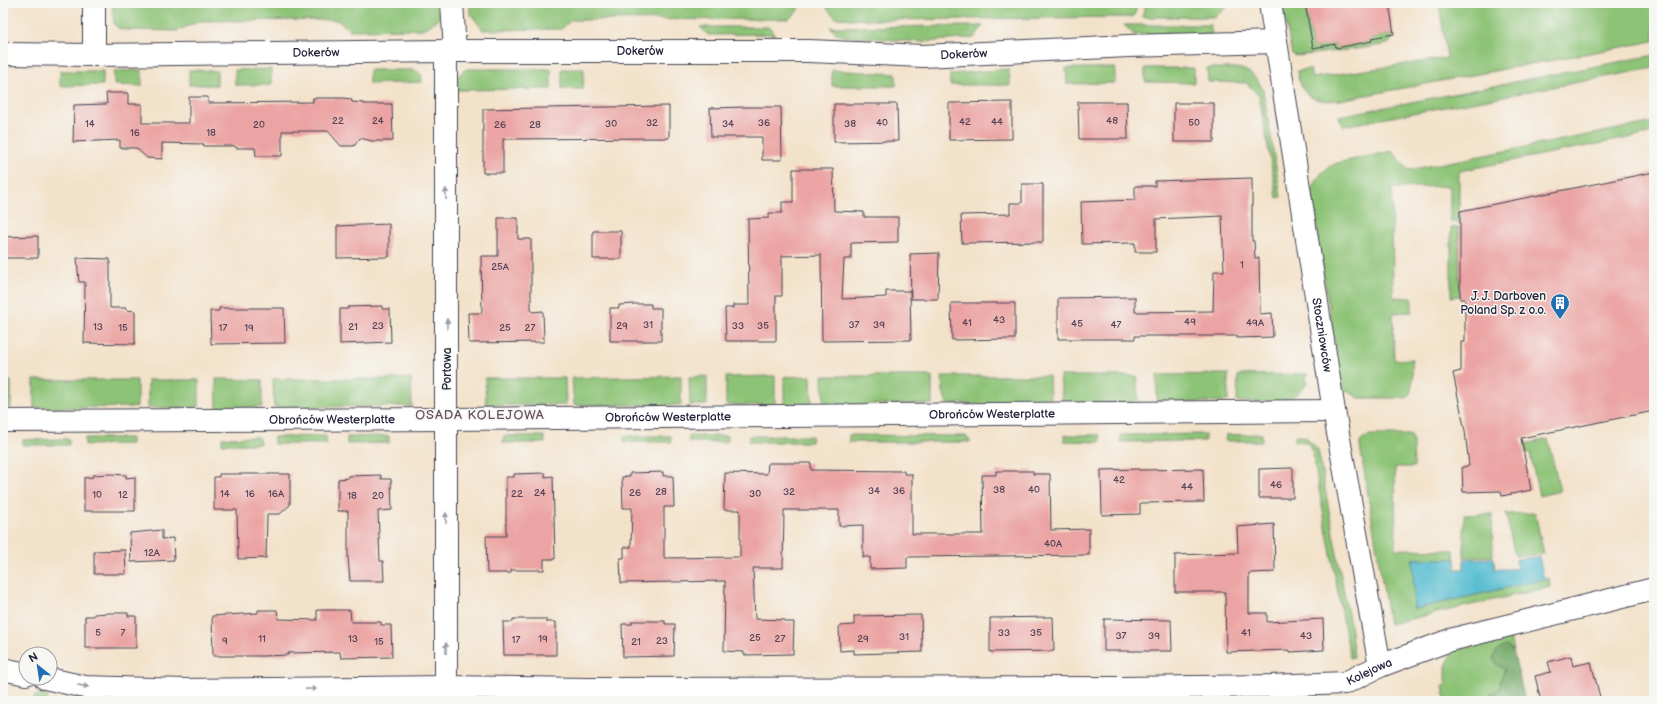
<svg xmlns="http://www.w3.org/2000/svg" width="1657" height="704" viewBox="0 0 1657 704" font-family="'Balsamiq Sans',sans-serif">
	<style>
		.green { fill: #8dc376; stroke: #587258 }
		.forest { fill: #72a967; stroke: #4a6651 }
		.water { fill: #53bcd0; stroke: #3a6f86 }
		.building { fill: #eba4a3 }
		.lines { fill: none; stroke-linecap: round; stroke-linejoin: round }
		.minor-casing { stroke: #413f50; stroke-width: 24 }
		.minor { stroke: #fff; stroke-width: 22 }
		.oneway { fill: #9c9ca7 }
		.labels { text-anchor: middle; stroke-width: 3; stroke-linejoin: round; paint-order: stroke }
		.number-label { font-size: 10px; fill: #544255 }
		.street-label { font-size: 12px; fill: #22223b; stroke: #f6f6f2 }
		.poi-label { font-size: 12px; fill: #22223b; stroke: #f6f6f2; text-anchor: end }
		.neighbourhood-label { font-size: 13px; letter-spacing: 1px; fill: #68505f; stroke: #f6f6f2 }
	</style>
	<rect width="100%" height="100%" fill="#f6f6f2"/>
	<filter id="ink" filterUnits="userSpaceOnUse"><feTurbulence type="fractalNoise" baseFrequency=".025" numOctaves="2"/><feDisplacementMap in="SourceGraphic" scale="8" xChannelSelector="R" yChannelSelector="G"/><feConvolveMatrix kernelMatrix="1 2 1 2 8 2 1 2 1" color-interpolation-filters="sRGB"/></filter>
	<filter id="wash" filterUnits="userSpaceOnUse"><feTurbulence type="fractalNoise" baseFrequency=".012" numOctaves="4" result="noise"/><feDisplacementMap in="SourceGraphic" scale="16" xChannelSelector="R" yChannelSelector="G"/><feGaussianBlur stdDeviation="0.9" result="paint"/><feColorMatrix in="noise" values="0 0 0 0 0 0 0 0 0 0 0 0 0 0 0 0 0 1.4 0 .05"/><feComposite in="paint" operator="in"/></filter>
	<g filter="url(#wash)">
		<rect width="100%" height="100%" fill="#f3e2ca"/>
		<path class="green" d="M112,3H440V17L431,25L422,29L350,30L337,20H327L200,21L177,31L125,30L118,28L114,24Z
			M470,3H799C800,11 794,15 788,19L571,20L562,29L483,30L470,13Z
			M826,3H1138L1134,16L1131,17L875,20L836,18L828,10Z
			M1146,3H1232L1215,17H1142Z
			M1282,3H1305L1313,48L1335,44L1336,48L1371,41V38L1394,34L1391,41L1388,44L1364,48L1296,56L1292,54Z
			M1439,3H1654V41L1340,100C1315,103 1301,98 1297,71L1310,69L1312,78L1447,58Z
			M1124,25H1210L1212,35H1134Z
			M983,26L974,38L922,42L843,36L836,33L830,27Z
			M700,27H768L771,29L775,36L771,34L708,35Z
			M1654,55V68L1349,125L1343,126L1341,124L1339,116Z
			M1066,68H1115V83L1067,84Z
			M1145,68H1194V83L1145,82Z
			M1207,68C1234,69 1250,62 1263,90L1281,197L1277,198L1259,95L1246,83L1208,82Z
			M271,69V85H235V70Z
			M467,69H551V89L457,90C456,81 457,73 467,69Z
			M562,69H584L583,89H562Z
			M1009,69L1010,85H950V74Z
			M142,70V86L114,85V71Z
			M189,70L217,71V85H189Z
			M369,70H414C421,73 422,75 422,82L369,84Z
			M832,70L896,74V86H832Z
			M60,71H103V85L60,86Z
			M1654,122V133L1459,171V222H1450V186L1392,188L1393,297L1412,298V312L1393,313L1394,360L1412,359C1412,371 1415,388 1407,398H1359L1354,395L1350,391L1342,390L1311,197C1315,180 1320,170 1337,163L1392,151L1408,170Z
			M1459,227L1460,296L1451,297V228Z
			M1228,374V401L1157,404V375Z
			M1307,374L1306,380L1308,381C1290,410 1267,402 1237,401L1238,375Z
			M681,376V405H574L572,378Z
			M707,376V405H690L689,377Z
			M775,376V405H726V377Z
			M811,376L812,405H784V377Z
			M823,376H932V404L824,405Z
			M942,376H1049L1050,399L1048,404H947L943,391Z
			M1060,376H1137L1138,403H1064L1062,399Z
			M485,378H565L566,405H486Z
			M216,379L262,380V407L217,408Z
			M273,379H411L412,406L274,407Z
			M34,380H137V407L34,408Z
			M148,380H199V407L148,408Z
			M3,381H11V408H3Z
			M1205,434V441L1120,442L1121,435Z
			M1262,434V441H1225L1226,435Z
			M849,435L966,436L971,442H849Z
			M1064,435H1100V442L1064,441Z
			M1295,435L1306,437L1318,450L1350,625L1354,657L1350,658L1312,451L1307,442L1295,441Z
			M1370,435H1411L1413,440L1414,467H1395L1396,549L1454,550L1455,559H1413L1414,609L1549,578L1550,587L1389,624L1360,446V441Z
			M326,436V444H274V437Z
			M389,436V443L347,444V437Z
			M504,436H544L545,443H503Z
			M624,436H671V442H624Z
			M689,436H727V442H689Z
			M749,436H812L811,442H749Z
			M259,437L260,444H222V438Z
			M85,438H131V444L85,445Z
			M69,439V445H22L23,440Z
			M1548,439L1560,491L1539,496L1530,453L1526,454L1525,444Z
			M1535,513L1544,554L1515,556L1506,514Z
			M1492,514L1493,556L1464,557V515Z
			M1510,637L1513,651L1507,646L1496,664L1505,670L1500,681L1501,685L1498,690L1490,694L1492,701H1446L1443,687L1446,683V666L1453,651Z
			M44,691H48L47,701H33L34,697Z"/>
		<path class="forest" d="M1507,646L1513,651L1525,701H1492L1490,694L1498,690L1501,686L1500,681L1505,670L1496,664L1493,659C1495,651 1499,648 1507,646Z"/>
		<path class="water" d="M1539,557L1544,579L1414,609L1413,559H1455L1456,569H1464V559L1494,558L1495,569H1517L1516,559Z"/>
		<g id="blocks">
			<path class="building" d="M1305,3H1389L1394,34L1371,38L1372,41L1336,48L1335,44L1313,48Z
				M106,93H128V104H142V123H189V97H208V103L313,102V98H343L351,99L352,102L364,103V104H392L393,141H372L360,138L354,146H341L328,131H282V156H256L255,148H236L235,146H203L204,144L162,143V159L147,158L136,148H120V140L73,142L74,105L107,104Z
				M1012,102V139L949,140V103Z
				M1078,102H1127L1128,139H1079Z
				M1174,103H1214V142H1174Z
				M834,104H897L898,141L834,142Z
				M669,106V138L503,139V173H483V109Z
				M746,107H781L782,160H762V137H711L710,108Z
				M793,169H833L834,211L864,212V217H898V242L851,243V259H844L842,299L886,297V291H910L911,340L822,341L821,255L782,256V296H776V341H726L725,308H733V305H749L748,219L769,218V213H782V202H793Z
				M1654,172V411L1521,438L1531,490L1502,496L1501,491L1463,492L1462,467L1469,466L1465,431L1453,373L1461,371V342H1465V299H1460V211Z
				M1252,178V241H1254L1255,258H1259L1260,314L1272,313L1273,337L1237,338V336H1135V339H1058V298L1135,297V312L1213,311L1214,271H1224L1222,216L1156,219V252H1135V243L1082,244L1081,202L1135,200V186H1155V181Z
				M1022,184H1043V242L962,243L961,215L1010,214V203H1022Z
				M498,218H518V239H531V308L532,312L543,311L544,342L469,343L468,313H482L481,256H498Z
				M389,224V257L337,258V226Z
				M593,231H621V259H593Z
				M38,236V258H3V237Z
				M939,253L938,299H911L910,254Z
				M77,258L110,259V308H126V310L135,311V344L84,343L85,282H79Z
				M951,303H1015V339L952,340Z
				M634,304H651V308H661V341H610V308H619V305Z
				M382,306V309H390L391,342L340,344V309H348V307Z
				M219,308H284L285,343L211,344L210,311H219Z
				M768,463H811V470L904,471V474H912V534H983L982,475H996V471H1033V474H1050L1051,530L1089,529V555L907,557V568L870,569V557H863V525L839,526V510H784L783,568H753L755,619L785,620V622H794L793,654L744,655V652L724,651L725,581L621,583L620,558H624V547H631L632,508H623L622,477L630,476V473L663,472V476H673L674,507H664V558L740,557V510H724L725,473L767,474Z
				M1293,468V498H1259V469Z
				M1139,469V470L1203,469L1204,502L1140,503V514L1102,515L1101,470Z
				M545,473V477L553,476L555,559H544V570H511V573H487L486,536H506V477H514V474Z
				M110,474L126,475V478L135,477V511H84V478L93,477V475Z
				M219,474H290V505L280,514H267L266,558L238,559L237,510H214V477H219Z
				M381,475V479H391L392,510L378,511L380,561H383L384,581H350L348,557V511H338V479L348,478V476Z
				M1274,524L1275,572L1249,573V613H1267V622L1323,619L1324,650L1290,652V650L1226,652L1225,592H1175V555L1238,553L1237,527Z
				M162,530V539L173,538L174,560L131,562L130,533Z
				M125,550L126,574H94V551Z
				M258,610H277L278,619L317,620V610H350L351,622H381V625H391L392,657L341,658L340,652L288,653V655L263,656H213L212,616L258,613Z
				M110,613H128V616H136V648H85V616H94V614Z
				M921,615L922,652L854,654V650L840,651L839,626L854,625V616Z
				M1053,617L1054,651L990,652V618Z
				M513,619H546V622H556V655H504L503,622H513Z
				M1104,619L1171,620L1172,651H1104Z
				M632,621H665V624H675L674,656L623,657L622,624H632Z
				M1571,656L1573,666L1591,662L1601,701H1541L1535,676L1551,672L1548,662Z"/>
		</g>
	</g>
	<g filter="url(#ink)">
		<use href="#blocks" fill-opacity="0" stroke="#413f50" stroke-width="1"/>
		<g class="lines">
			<defs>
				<g id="minor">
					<path d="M94,3V55"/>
					<path d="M452,3L455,51"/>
					<path id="s1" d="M1270,3L1334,411L1380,666"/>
					<path id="s2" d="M3,54L94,55L446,51H809L923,56L1128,46L1276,42"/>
					<path id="s3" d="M3,421L447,419L1334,411"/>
					<path d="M3,669L26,674"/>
					<path id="s4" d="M45,678L85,687L184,690L446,687L586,689L1123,688L1270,686L1345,683L1380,666L1450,640L1654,589"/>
					<path d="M446,687V51"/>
				</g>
			</defs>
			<use href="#minor" class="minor-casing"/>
			<use href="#minor" class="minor"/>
		</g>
		<defs><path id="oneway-solid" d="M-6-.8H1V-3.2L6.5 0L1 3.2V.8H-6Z"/></defs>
		<g class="oneway">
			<use href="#oneway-solid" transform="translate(446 194) rotate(-90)"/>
			<use href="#oneway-solid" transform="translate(447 324) rotate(-90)"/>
			<use href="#oneway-solid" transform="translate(446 518) rotate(-90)"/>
			<use href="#oneway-solid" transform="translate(446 648) rotate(-90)"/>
			<use href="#oneway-solid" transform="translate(83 686) rotate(9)"/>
			<use href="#oneway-solid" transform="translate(311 689) rotate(-1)"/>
		</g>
	</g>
	<defs>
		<symbol id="building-pin" viewBox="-11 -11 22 30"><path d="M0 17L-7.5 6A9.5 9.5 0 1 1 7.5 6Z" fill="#1f6fb2" stroke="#f6f6f2"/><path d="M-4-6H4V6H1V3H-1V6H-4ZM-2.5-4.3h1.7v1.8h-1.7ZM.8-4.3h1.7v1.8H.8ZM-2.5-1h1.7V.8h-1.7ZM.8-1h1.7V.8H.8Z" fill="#fff"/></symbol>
	</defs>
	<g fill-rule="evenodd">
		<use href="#building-pin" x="1549" y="292" width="22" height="30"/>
	</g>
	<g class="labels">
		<g class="number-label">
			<text x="338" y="124">22</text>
			<text x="378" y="124">24</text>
			<text x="1112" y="124">48</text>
			<text x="965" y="125">42</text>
			<text x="997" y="125">44</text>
			<text x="652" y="126">32</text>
			<text x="764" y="126">36</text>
			<text x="882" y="126">40</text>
			<text x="1194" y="126">50</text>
			<text x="90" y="127">14</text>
			<text x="611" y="127">30</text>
			<text x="728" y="127">34</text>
			<text x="850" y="127">38</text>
			<text x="259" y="128">20</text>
			<text x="500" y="128">26</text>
			<text x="535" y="128">28</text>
			<text x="135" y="136">16</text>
			<text x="211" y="136">18</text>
			<text x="1242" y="268">1</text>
			<text x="500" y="270">25A</text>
			<text x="999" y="323">43</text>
			<text x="1190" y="325">49</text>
			<text x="967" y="326">41</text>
			<text x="1255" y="326">49A</text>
			<text x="1077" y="327">45</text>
			<text x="648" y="328">31</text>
			<text x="854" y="328">37</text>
			<text x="879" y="328">39</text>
			<text x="1116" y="328">47</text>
			<text x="378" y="329">23</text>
			<text x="622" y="329">29</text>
			<text x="738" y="329">33</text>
			<text x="763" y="329">35</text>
			<text x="98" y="330">13</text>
			<text x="353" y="330">21</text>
			<text x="123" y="331">15</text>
			<text x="223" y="331">17</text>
			<text x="249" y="331">19</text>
			<text x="505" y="331">25</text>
			<text x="530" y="331">27</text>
			<text x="1119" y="483">42</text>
			<text x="1276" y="488">46</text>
			<text x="1187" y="490">44</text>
			<text x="999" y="493">38</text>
			<text x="1034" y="493">40</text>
			<text x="874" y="494">34</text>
			<text x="899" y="494">36</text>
			<text x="661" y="495">28</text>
			<text x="789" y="495">32</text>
			<text x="540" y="496">24</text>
			<text x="635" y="496">26</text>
			<text x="225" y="497">14</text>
			<text x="250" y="497">16</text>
			<text x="276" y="497">16A</text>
			<text x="517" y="497">22</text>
			<text x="755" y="497">30</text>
			<text x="97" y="498">10</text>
			<text x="123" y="498">12</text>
			<text x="352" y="499">18</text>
			<text x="378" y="499">20</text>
			<text x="1053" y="547">40A</text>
			<text x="152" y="556">12A</text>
			<text x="98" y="636">5</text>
			<text x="123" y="636">7</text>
			<text x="1004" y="636">33</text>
			<text x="1036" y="636">35</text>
			<text x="1246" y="636">41</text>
			<text x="1121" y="639">37</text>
			<text x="1154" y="639">39</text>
			<text x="1306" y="639">43</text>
			<text x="904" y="640">31</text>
			<text x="755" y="641">25</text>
			<text x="262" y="642">11</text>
			<text x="353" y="642">13</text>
			<text x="543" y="642">19</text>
			<text x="780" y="642">27</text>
			<text x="863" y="642">29</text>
			<text x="516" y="643">17</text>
			<text x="225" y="644">9</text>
			<text x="662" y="644">23</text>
			<text x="379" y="645">15</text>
			<text x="636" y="645">21</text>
		</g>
		<g class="street-label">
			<text dy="4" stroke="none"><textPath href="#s2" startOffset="637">Dokerów</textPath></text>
			<text dy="4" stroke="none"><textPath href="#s2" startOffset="313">Dokerów</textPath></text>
			<text dy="4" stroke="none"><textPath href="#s2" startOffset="961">Dokerów</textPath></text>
			<text dy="4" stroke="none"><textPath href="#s1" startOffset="336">Stoczniowców</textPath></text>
			<text transform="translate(447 369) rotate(-90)" y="4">Portowa</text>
			<text dy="4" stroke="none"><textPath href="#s3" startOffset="989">Obrońców Westerplatte</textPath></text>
			<text dy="4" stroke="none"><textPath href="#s3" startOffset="665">Obrońców Westerplatte</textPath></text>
			<text dy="4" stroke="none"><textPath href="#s3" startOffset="329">Obrońców Westerplatte</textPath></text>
			<text dy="4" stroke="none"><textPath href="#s4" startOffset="1328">Kolejowa</textPath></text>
		</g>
		<g class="poi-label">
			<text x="1546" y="300">J. J. Darboven<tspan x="1546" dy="14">Poland Sp. z o.o.</tspan></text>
		</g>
		<g class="neighbourhood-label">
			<text x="480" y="419">OSADA KOLEJOWA</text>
		</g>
	</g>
	<rect width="1657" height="704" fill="none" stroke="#f6f6f2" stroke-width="16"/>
	<g transform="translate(38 666) rotate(330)"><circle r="19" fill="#f6f6f2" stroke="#a1a1a9"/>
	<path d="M0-3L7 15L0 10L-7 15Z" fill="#1f6fb2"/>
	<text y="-6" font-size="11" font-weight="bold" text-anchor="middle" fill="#22223b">N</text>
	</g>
</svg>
